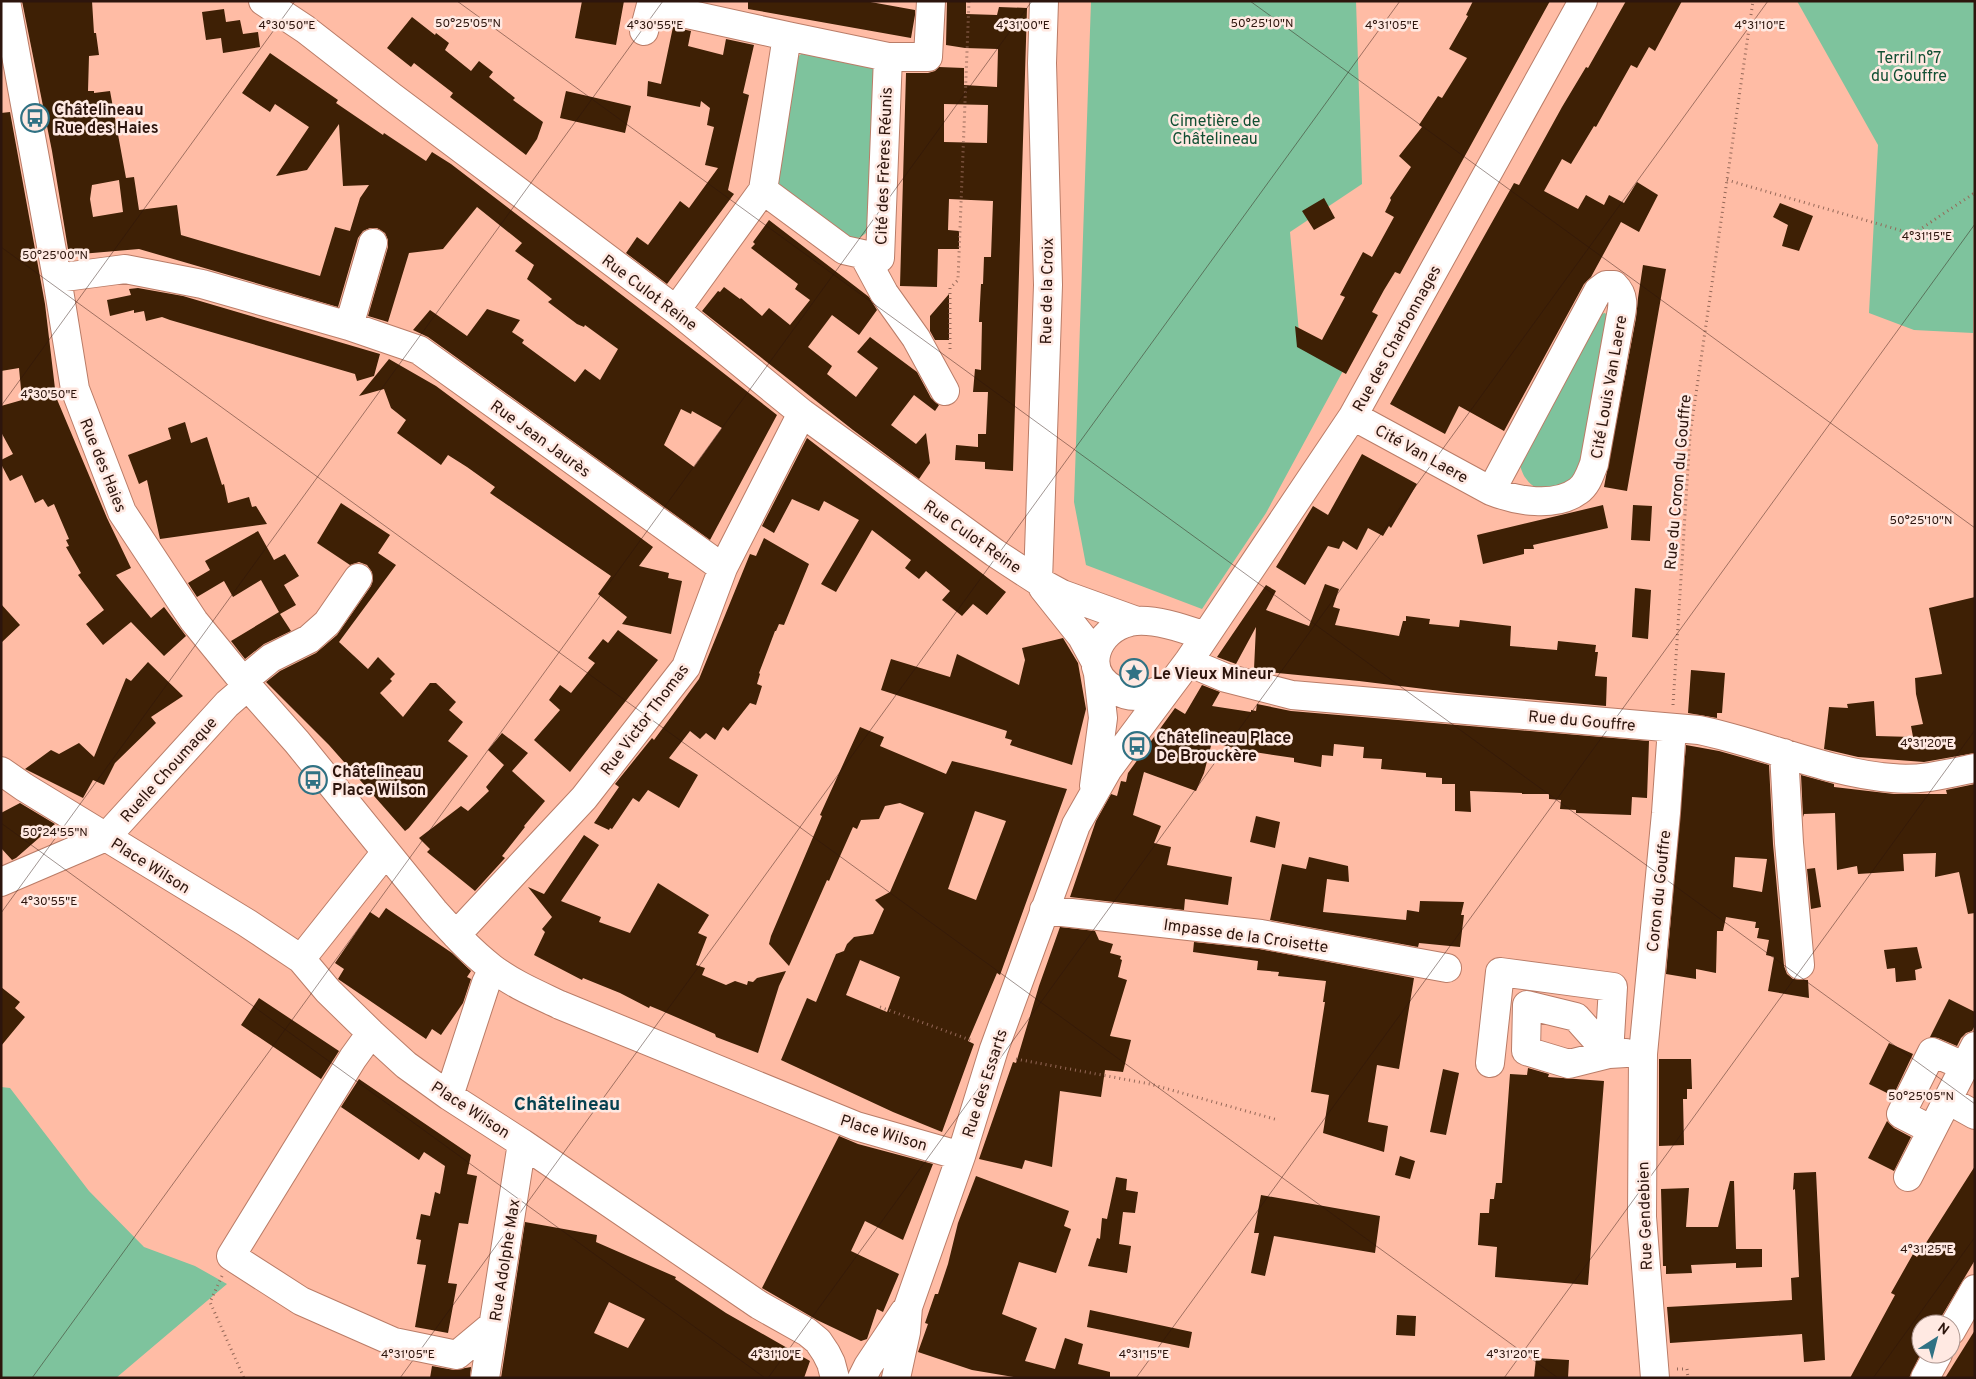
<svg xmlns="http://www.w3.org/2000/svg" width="1976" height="1379" viewBox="0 0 1976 1379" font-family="Overpass,sans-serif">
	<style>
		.green { fill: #7ec39d }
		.building { fill: #3e2005; fill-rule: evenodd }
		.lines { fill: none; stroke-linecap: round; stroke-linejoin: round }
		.minor-casing { stroke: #ba7c67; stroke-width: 30 }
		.path { stroke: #956858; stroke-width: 3; stroke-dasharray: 1 4; stroke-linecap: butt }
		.minor { stroke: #fff; stroke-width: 28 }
		.ticks { fill: none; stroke: #2d150d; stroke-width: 1; stroke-opacity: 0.45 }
		.labels { text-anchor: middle; stroke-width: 5; stroke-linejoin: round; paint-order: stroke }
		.park-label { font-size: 16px; fill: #114f33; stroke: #ffe9e2 }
		.poi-label { font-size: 16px; font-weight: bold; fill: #2d150d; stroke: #ffe9e2; text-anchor: start }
		.street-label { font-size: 16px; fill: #2d150d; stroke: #ffe9e2 }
		.quarter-label { font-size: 19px; font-weight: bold; fill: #06414f; stroke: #ffe9e2 }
		.ticks-label { font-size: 12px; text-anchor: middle; fill: #2d150d; stroke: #ffe9e2; stroke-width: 5; stroke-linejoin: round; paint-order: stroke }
	</style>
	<rect width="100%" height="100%" fill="#ffbca5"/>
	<path class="green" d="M1091,1H1356L1362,184L1290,232L1300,344L1344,369L1266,513L1202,609L1086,565L1074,502Z
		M1797,1H1975L1973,333L1914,330L1869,313L1878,145Z
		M805,51L872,64L878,76L873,226C864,236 858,240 845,241L774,190L795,59Z
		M1605,313L1610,318L1576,484L1542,492C1525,482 1522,475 1518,457L1596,315Z
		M1,1087L10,1088L89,1191L144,1247L195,1266L227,1284L116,1378H1Z"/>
	<path class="building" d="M22,1H92L94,33H96L99,55L89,56L88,91H94V93L110,91L126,178L134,177L139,210L177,205L181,235L320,276L335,227L350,231L360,198L369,185L343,186L339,124L307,170L276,176L309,127L275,104L270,112L242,93L270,53L338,100L336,103L383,135L384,133L426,161L432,152L451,164L708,361L777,415L710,540L428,337L413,330L430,310L467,336L487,309L520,320L512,332L524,340L522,343L575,382L585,369L600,380L618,349L585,325L584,327L577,324L548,302L552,299L527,279L534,265L515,251L522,243L477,207L443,249L409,253L388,322L368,316L388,247V240L385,233L377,228H370L363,231L358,238L338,307L139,249L69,255L52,151ZM119,180L123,212L93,217L90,199L92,185ZM681,409L691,414L692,411L722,428L694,467L664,445Z
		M582,1H624L616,45L575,38Z
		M748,1H865L915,10V15L911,38L748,9Z
		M947,1H966V14L997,15L999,7L1027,8L1013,471L985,469V462L955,460L956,445L978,447V434H986L988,392H973L975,369L981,370L982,322H979L981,284H983L984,257H991L993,201L949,199L948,230L959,231V249H938L937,287L900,286L906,73H928L935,71L939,67L964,68V85L997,87L998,49L965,48L946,45ZM944,104L988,105L987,143L944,142Z
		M1473,1H1550L1400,274L1395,272L1384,290L1372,312L1378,315L1346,374L1297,347L1295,326L1322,340L1345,297L1340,295L1363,252L1372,257L1394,217L1385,212L1391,200L1390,198L1411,167L1399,156L1422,127L1419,125L1438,96L1442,98L1467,58L1449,49L1468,16L1466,15Z
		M1626,1H1682L1655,51L1649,47L1637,68L1631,65L1596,127L1594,126L1571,164L1562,159L1544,191L1578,209L1586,195L1604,205L1609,195L1624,203L1637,182L1658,195L1639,232L1621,222L1591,277L1584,284L1504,431L1459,406L1445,434L1390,404L1514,183L1519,185L1562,107L1586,67L1588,68Z
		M224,9L226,22L240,20L243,34L258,32L260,47L223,53L221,38L206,40L202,12Z
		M412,17L435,35L436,33L449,43L445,50L471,71L479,61L493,72L489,77L515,98L513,100L543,122L537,139L526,155L450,97L453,93L414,63L411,67L387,48Z
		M673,27L691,31L688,46L723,55L726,39L754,45L743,93L749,95L728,190L734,194L667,284L626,253L637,237L648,245L680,201L689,208L718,168L705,165L714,127L707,125L710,108L701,101L700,107L647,96L648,81L661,84Z
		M566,91L631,106L625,133L560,118Z
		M10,112L45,304L56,397L107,518L131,568L116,575L151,618L164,607L186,636L164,656L131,622L103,645L86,624L104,610L78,575L81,573L66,547L69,546L66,540L69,539L54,504L48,507L43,499L35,503L22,475L10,481L1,464V460L13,454L1,432V406L22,400L19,368L1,371V113Z
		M1324,198L1335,218L1314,230L1302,211Z
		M1780,203L1813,216L1799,251L1782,246L1788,225L1773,217Z
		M769,220L869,297L877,310L859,335L832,315L808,347L832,366L827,374L856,397L878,368L857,352L870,337L917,372L931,398L939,405L935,411L914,395L891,425L916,444L926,433L930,463L919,479L853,430L702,311L718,291L720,292L724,287L740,299L741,298L762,316L769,308L790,325L810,300L795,289L798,284L751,248L755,244L753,242Z
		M1643,265L1666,269L1627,491L1604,487L1636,318L1638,298Z
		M138,288L183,296L380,354L374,376L357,381L355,374L170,320L162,317L146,321L144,311L134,313V310L110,316L107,300L131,295L129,289Z
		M949,294V340H935L930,331V316Z
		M389,359L436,386L653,547L639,566L669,573L668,578L682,581L671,634L622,624L627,617L598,594L611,576L490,493L495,487L467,467L448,455L441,465L397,433L406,420L391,408L384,389L359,396Z
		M185,422L191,443L207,437L222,485L224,484L228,503L249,497L252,507L256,506L267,524L160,539L147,480L139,484L128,455L171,439L168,428Z
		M807,438L1006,592L987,615L973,604L962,616L942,600L950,591L926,571L919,579L905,568L911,560L872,530L836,592L821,584L859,520L824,501L819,511L792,499L774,533L762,526Z
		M1362,454L1417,484L1391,528L1389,526L1383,536L1368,528L1357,550L1343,541L1339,549L1328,546L1305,585L1276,567L1313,506L1328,515Z
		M341,503L390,535L378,553L396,565L339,642L368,669L378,657L395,674L390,679L392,681L380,693L403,717L430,683H436L456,702L449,710L463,722L448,741L468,756L409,828L405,831L329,745L266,682L280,671L316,653L337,635L371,586L373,580L372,572L367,565L359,562L350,565L317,543Z
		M1603,505L1608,528L1533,545L1534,549H1524V554L1483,564L1477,535Z
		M1633,505L1652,506L1650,541L1631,540Z
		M258,531L274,560L285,554L299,576L284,585L296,605L280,614L291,631L264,644L245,659L231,641L279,612L261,580L233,597L224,581L197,597L188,583L210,570L205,561Z
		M764,538L809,564L784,625L779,624L776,631H775L759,673L760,674L757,684L762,686L756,705L750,703L728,731L723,727L715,740L706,733L700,739L690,731L669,758L698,775L679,808L648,790L639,802L633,798L612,829L610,828L609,830L594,823L619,787L615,784L652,738L654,740L699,679L750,554L756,556Z
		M1325,584L1339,589L1333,607L1340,609L1335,625L1399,636L1403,621H1406V616L1430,619L1429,624L1459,627L1460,620L1511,626L1510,646L1557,650L1558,641L1596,645L1595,652H1598L1595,676L1607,677L1606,706L1457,693L1359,681L1267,672L1254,669L1256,627L1236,664L1217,657L1266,585L1276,591L1266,610L1309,626Z
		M1635,588L1651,590L1648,639L1632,637Z
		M1975,597V753L1924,762L1858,757L1824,749L1829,707L1848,708L1847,704L1874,701L1876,736L1913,737L1911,726L1923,724L1916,694L1915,678L1942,674L1929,608Z
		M1,604L20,625L1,643Z
		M618,630L658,660L570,772L534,740L560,710L549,700L560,685L571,693L595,663L588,658L603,639L608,643Z
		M1063,638L1078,663L1086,709L1072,765L1010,745L1012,740L1005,738L1007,731L881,690L891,659L950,677L957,654L1019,685L1025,660L1022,648Z
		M148,662L183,696L151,717L156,723L115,763L104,785L93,780L83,798L25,769L51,750L59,754L79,743L94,757L126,678L131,681Z
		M1691,670L1725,673L1722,713H1717V718L1688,713Z
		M1202,685L1220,692L1212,706L1251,712V710L1256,711L1257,704L1291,711L1649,741L1647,798L1632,797L1631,815L1576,813V810L1560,809L1561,800L1549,799V794H1522V793L1470,791L1471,812L1455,811V784H1442V778L1426,777V773L1381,769L1382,759L1363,758L1364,747L1334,744L1333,756L1322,755L1321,767L1294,762V758L1241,750L1212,742L1204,773L1196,791L1144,772L1133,815L1161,826L1154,843L1171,847L1167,865L1232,877L1228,905L1185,899L1184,910L1070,897L1096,821L1111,794L1117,796L1121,781L1126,782L1128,773L1175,708L1185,714Z
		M860,727L884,737L880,746L946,774L952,761L1067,789L1000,975L997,973L968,1041L974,1044L942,1132L893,1112L781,1060L807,998L816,1002L836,954L844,951L847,944L854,937L873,934L884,909L875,900L890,892L924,813L900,803L885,806L879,819L861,820L857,829L853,827L829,881L827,880L789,966L769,944L771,936L822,816L820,815ZM975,811L1006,821L976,900L948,889ZM860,960L900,977L887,1012L846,995Z
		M502,733L528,753L512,771L545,801L524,826L525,827L502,856L505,858L475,891L427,852L430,849L419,838L461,806L468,811L489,791L486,787L504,765L488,750Z
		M1686,745L1719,751L1769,765L1773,844L1784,966L1787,974L1793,979L1808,980L1809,998L1768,991L1774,957L1766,955L1769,940L1757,938L1759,928H1755L1756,922L1726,917L1723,931H1717L1716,973L1696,969V979L1666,974ZM1735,857L1767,859L1762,892L1733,887Z
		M1801,775L1834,784V787L1894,794H1947L1946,790L1975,784V913L1968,914L1959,872L1935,877L1936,853L1903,854L1904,871L1858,874L1857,866L1837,870L1835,813L1804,814L1803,817Z
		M20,803L55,824L16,858L12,860L1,848V813Z
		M1256,816L1280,822L1275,848L1250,842Z
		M584,835L599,845L561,901L601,917L599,922L630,933L658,883L709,915L698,933L707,937L696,965L705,968L702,975L726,985L735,981L747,985L748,981L753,982L757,978L786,971L779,986L758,1053L716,1037L715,1034L662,1011L650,1006L649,1008L620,993L583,978L582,980L534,955L545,932L542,929L552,917L528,887L544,894Z
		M1309,857L1348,866L1349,882L1327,879L1323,912L1406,920L1407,910L1419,912L1420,901L1464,902L1461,915H1464L1460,947L1419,943L1418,947L1270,920L1282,864L1306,869Z
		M1815,868L1821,907L1811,909L1807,869Z
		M386,908L452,953L471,971L467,977L471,979L463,1003L441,1035L432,1029L426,1039L338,979L344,969L335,963L370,912L379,918Z
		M1060,927L1095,931L1099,940L1113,944L1110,953L1121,956L1120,959L1122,960L1118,977L1127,980L1110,1036L1131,1040L1123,1072L1105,1070L1101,1097L1060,1091L1052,1167L1025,1160L1022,1169L979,1159L1013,1062L1016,1063L1039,986Z
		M1194,942L1259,949L1414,978L1399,1069L1377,1065L1368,1122L1388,1126L1384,1152L1323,1133L1329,1095L1311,1092L1325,1002H1323L1326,981L1278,976L1279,972L1257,970L1258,961L1193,952Z
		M1917,947L1922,968L1915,970L1916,980L1896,982L1895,968L1887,969L1884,950Z
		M1,987L20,1002L15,1008L25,1017L1,1046Z
		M259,998L339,1051L321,1079L241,1025Z
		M1949,999L1975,1012V1025L1972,1031L1966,1033L1961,1038L1957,1046L1938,1038L1930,1037Z
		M1889,1043L1913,1054L1893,1096L1869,1084Z
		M1659,1059H1691L1692,1089H1687V1099H1683L1684,1145L1659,1146Z
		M1528,1068L1549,1074L1548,1077L1604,1081L1588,1285L1495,1277L1497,1247L1478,1245L1480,1213H1489L1490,1199H1494L1496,1183H1502L1510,1074L1527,1075Z
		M1443,1069L1459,1073L1446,1135L1430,1132Z
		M359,1079L471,1155L467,1174L477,1176L468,1224L459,1223L448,1283L457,1284L448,1333L415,1327L426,1265L417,1264L421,1240L416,1239L421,1214L430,1216L435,1192L440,1194L445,1166L424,1152L419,1160L341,1107Z
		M1887,1121L1894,1128L1911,1137L1894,1171L1868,1158Z
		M839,1136L858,1144L933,1164L903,1240L865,1221L851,1251L899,1274L883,1312L877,1309L867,1339L861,1341L817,1320L762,1288Z
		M1400,1156L1415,1161L1410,1179L1395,1175Z
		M1975,1166V1260L1937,1324H1921V1353L1909,1378H1850L1895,1295L1891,1293L1913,1254L1917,1257Z
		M1816,1172L1825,1360L1804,1362L1802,1334L1670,1343L1667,1307L1792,1300L1791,1278L1799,1277L1795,1189L1793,1190L1794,1173Z
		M976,1176L1069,1211L1064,1226L1071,1229L1056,1273L1019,1262L1002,1314L1037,1328L1025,1361L1055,1369L1065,1338L1083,1344L1078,1364L1110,1372V1378H1019L972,1370L918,1352L928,1324L925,1323L935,1294H938L948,1264L958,1223Z
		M1116,1177L1127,1179L1126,1190L1138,1192L1135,1213L1123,1212L1119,1244L1131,1246L1127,1273L1088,1266L1097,1238L1100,1239L1102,1218L1107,1219Z
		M1730,1181H1734L1736,1249H1762V1267L1736,1268V1263L1691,1265L1692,1273L1666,1274V1266H1663L1661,1189L1689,1188L1686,1227H1718Z
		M1261,1195L1380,1216L1375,1253L1274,1236L1265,1276L1251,1273L1259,1233H1254Z
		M525,1222L597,1235L596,1242L676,1277L675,1279L726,1313L810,1361L804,1378H501ZM609,1302L645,1319L628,1348L594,1333Z
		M1090,1310L1192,1332L1189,1348L1087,1327Z
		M1397,1315L1416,1316L1415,1336L1396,1335Z
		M1975,1330V1378H1945Z
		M1536,1358L1569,1360L1568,1378H1534Z
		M432,1366L454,1370L471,1367L470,1378H430Z"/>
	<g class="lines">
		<defs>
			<path id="minor" d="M6,1L57,278L75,389L122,512L194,621L243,681L297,742L434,911C452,931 470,951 492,968C513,984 537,994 560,1005L856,1126L961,1156
				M263,1L305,29L391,96L676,310L802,413L995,553L1038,581L1062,594L1137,621
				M651,6L787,36
				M644,31L652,1
				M888,57H928L931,1
				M863,254L884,293L916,338L945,391
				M57,278L125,269L202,284L349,326L419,350L723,568
				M676,310L763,190L787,36L888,57L880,258L844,250L763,190
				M349,326L373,243
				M1353,416L1491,491C1516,501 1555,508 1578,491C1587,485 1590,474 1594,464L1620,320C1623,306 1625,296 1614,285H1606L1598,291L1491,491
				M1038,581L1048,285L1042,63L1044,1
				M1043,588L1082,637L1095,661
				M1188,662L1226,678L1292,695L1699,730C1763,743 1827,773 1892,778C1920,781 1947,774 1975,768
				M243,681L271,658L309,639L327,623L358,578
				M1169,687C1159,690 1147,696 1136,696C1128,696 1120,693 1114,689C1080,671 1097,629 1130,622C1151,617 1185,629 1205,636
				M1784,753L1789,843L1800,965
				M1,771L24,787L247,923L301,959L328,991L371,1033L406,1065L449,1096L522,1143L759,1305L807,1332L818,1341L826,1353L831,1363L835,1378
				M1094,786L1103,718L1098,674
				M1,882L106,837L227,704L248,686
				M1044,910L1261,934L1447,968
				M456,935L584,798L686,667L723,568L802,413
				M301,959L386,852
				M371,1033L353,1058L231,1256L301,1301L394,1342L457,1355L493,1325
				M1609,1054L1576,1017L1527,1005L1526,1051L1569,1064L1609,1054L1626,1053
				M1490,1063L1500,972L1613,987L1609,1054
				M449,1096L486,983L493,969
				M1948,1100L1975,1115
				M1932,1130L1901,1114L1932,1052L1964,1066
				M1908,1177L1975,1046
				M1951,1331L1975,1289
				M485,1378L522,1143
				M862,1378L868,1366L904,1312
				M896,1378L906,1332L908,1307L961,1156L994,1049L1076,825L1108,769L1188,662L1353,416L1583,1
				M1655,1378L1642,1217L1643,1054L1666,813L1672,728
				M1925,1378L1938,1354"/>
		</defs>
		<use href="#minor" class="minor-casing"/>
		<path class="path" d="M1727,180L1913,234L1973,194H1975
			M950,349V288L958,280L969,1
			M1673,705L1690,435L1753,1
			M880,1007L973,1041
			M1016,1059L1150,1084L1278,1120
			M222,1276L210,1302L244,1378
			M1677,1369H1687L1688,1378"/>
		<use href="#minor" class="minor"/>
	</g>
	<path class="ticks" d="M457,1L1975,1104M1250,1L1975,528M1,247L1558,1378M1,406L295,1M1,823L765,1378M1,913L663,1M32,1378L1032,1M400,1378L1400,1M768,1378L1768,1M1136,1378L1975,224M1504,1378L1975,730M1873,1378L1975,1237"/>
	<defs>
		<symbol id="bus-ring" viewBox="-11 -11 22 22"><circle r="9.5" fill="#ffe9e2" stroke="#307284" stroke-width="1.5"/><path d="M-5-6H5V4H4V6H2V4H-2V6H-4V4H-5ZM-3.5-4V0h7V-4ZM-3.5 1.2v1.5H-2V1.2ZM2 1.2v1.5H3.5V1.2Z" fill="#307284"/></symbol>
		<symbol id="sight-ring" viewBox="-11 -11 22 22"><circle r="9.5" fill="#ffe9e2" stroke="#307284" stroke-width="1.5"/><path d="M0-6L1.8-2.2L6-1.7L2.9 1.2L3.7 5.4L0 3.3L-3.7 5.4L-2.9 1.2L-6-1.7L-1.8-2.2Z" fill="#307284"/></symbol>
	</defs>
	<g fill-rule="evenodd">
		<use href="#bus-ring" x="19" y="102" width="32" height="32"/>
		<use href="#sight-ring" x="1118" y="657" width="32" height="32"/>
		<use href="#bus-ring" x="1121" y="730" width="32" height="32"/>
		<use href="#bus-ring" x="297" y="764" width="32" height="32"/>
	</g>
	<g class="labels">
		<g class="park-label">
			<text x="1909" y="63">Terril n°7<tspan x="1909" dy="18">du Gouffre</tspan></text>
			<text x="1215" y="126">Cimetière de<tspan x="1215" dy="18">Châtelineau</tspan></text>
		</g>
		<g class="poi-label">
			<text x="54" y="115">Châtelineau<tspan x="54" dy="18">Rue des Haies</tspan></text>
			<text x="1153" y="679">Le Vieux Mineur</text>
			<text x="1156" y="743">Châtelineau Place<tspan x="1156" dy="18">De Brouckère</tspan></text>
			<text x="332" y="777">Châtelineau<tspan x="332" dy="18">Place Wilson</tspan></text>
		</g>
		<g class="street-label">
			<text transform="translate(883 166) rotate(-88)" y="6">Cité des Frères Réunis</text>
			<text transform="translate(1046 291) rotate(-89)" y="6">Rue de la Croix</text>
			<text transform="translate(650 292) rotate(37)" y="6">Rue Culot Reine</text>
			<text transform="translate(1396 338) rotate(-61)" y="6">Rue des Charbonnages</text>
			<text transform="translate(1608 387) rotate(-80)" y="6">Cité Louis Van Laere</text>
			<text transform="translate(541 438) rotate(36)" y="6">Rue Jean Jaurès</text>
			<text transform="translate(1422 453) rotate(29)" y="6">Cité Van Laere</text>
			<text transform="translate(104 465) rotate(68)" y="6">Rue des Haies</text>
			<text transform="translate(1677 482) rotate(-85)" y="6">Rue du Coron du Gouffre</text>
			<text transform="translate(973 536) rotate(35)" y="6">Rue Culot Reine</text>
			<text transform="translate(644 719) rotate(-53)" y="6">Rue Victor Thomas</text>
			<text transform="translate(1582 720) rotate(5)" y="6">Rue du Gouffre</text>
			<text transform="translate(168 769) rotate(-48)" y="6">Ruelle Choumaque</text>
			<text transform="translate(151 865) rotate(32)" y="6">Place Wilson</text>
			<text transform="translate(1658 891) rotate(-84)" y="6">Coron du Gouffre</text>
			<text transform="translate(1246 935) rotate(8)" y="6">Impasse de la Croisette</text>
			<text transform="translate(984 1083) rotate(-72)" y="6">Rue des Essarts</text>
			<text transform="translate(471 1109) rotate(33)" y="6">Place Wilson</text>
			<text transform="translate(884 1132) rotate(17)" y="6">Place Wilson</text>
			<text transform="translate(1644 1216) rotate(-92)" y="6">Rue Gendebien</text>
			<text transform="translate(504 1260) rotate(-81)" y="6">Rue Adolphe Max</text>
		</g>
		<g class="quarter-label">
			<text x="567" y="1110">Châtelineau</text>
		</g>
	</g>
	<g class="ticks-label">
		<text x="468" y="27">50°25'05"N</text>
		<text x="1262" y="27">50°25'10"N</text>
		<text x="287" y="29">4°30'50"E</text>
		<text x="655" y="29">4°30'55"E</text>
		<text x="1023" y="29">4°31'00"E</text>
		<text x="1392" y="29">4°31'05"E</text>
		<text x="1760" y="29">4°31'10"E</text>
		<text x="1927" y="240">4°31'15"E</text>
		<text x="55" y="259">50°25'00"N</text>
		<text x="49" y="398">4°30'50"E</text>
		<text x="1921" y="524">50°25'10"N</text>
		<text x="1927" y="747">4°31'20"E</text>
		<text x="55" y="836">50°24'55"N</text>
		<text x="49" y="905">4°30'55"E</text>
		<text x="1921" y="1100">50°25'05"N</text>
		<text x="1927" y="1253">4°31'25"E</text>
		<text x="408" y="1358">4°31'05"E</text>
		<text x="776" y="1358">4°31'10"E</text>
		<text x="1144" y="1358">4°31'15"E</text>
		<text x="1513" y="1358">4°31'20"E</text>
	</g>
	<rect width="1976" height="1379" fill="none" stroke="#2d150d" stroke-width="5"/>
	<g transform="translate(1936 1339) rotate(36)"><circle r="24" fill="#ffe9e2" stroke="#ab948d"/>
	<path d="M0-4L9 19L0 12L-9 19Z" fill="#307284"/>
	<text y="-8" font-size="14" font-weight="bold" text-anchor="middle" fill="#2d150d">N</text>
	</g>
</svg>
